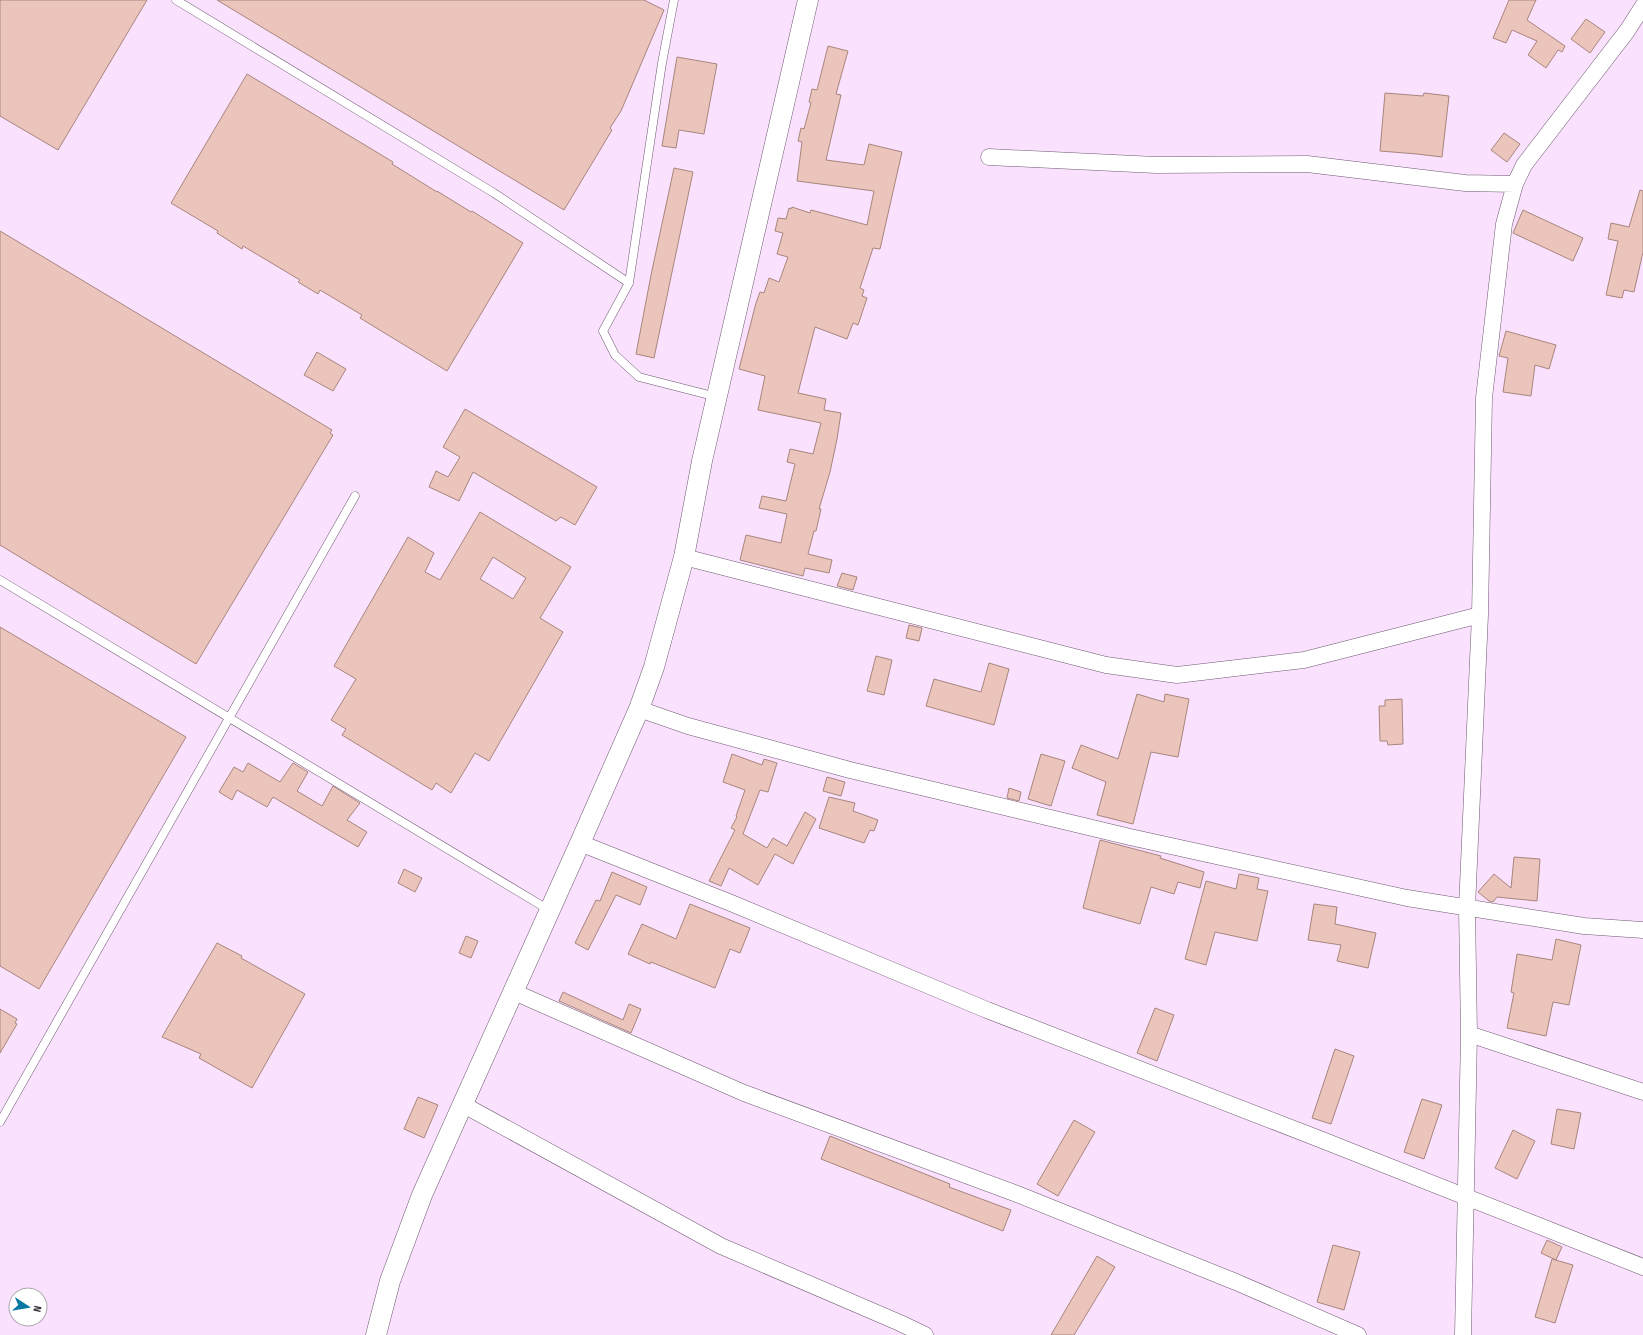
<svg xmlns="http://www.w3.org/2000/svg" width="1643" height="1335" viewBox="0 0 1643 1335" font-family="'Sofia Sans Condensed',sans-serif">
	<style>
		.building { fill: #ebc5bc; stroke: #a8857d; fill-rule: evenodd }
		.lines { fill: none; stroke-linecap: round; stroke-linejoin: round }
		.service-casing { stroke: #6e5971; stroke-width: 9 }
		.minor-casing { stroke: #6e5971; stroke-width: 17 }
		.tertiary-casing { stroke: #6e5971; stroke-width: 21 }
		.service { stroke: #fff; stroke-width: 8 }
		.minor { stroke: #fff; stroke-width: 16 }
		.tertiary { stroke: #fff; stroke-width: 20 }
	</style>
	<rect width="100%" height="100%" fill="#fae1fd"/>
	<path class="building" d="M0,0H147L58,150L0,116Z
		M217,0H644L664,10L621,111L610,128L612,130L564,210Z
		M1509,0H1536L1527,20L1565,46L1562,52L1558,50L1546,68L1528,55L1537,41L1512,30L1506,43L1493,38Z
		M1586,19L1605,32L1590,53L1571,39Z
		M828,46L848,51L836,94L841,95L826,160L864,165L869,144L902,152L880,249L873,248L860,288L864,290L862,296L867,298L858,325L853,323L847,339L815,327L798,393L826,399L824,410L841,413L837,439L830,472L819,509H821L816,531H814L808,554L832,560L829,573L805,568L803,576L740,560L746,535L781,543L787,514L759,508L762,496L786,501L795,464L787,462L790,449L813,454L821,423L758,410L765,376L739,369L756,303L760,292L764,293L769,278L779,282L788,257L777,254L783,233L775,231L778,218L786,219L789,208L791,209L792,207L810,213L811,210L867,225L874,191L797,181L802,142L798,141L801,128L804,129L811,103L809,102L812,89L817,90Z
		M677,57L717,64L704,134L679,130L676,148L662,146Z
		M247,74L393,162L392,164L437,192V191L471,212L472,211L523,243L447,371L360,318L362,315L320,290L318,294L298,282L300,280L243,246L242,249L217,233L218,231L171,203Z
		M1385,93L1423,96L1424,93L1449,96L1442,157L1417,154L1380,151Z
		M1504,133L1520,144L1507,162L1491,150Z
		M674,168L693,172L654,358L636,354L651,275Z
		M1640,190L1643,191V252L1634,292L1624,290L1622,298L1606,295L1618,241L1608,239L1611,223L1629,227Z
		M1523,210L1583,238L1573,261L1513,233Z
		M0,231L332,430L330,433L333,435L196,664L0,545Z
		M1506,331L1556,345L1549,369L1535,365L1531,396L1503,392L1508,358L1499,356Z
		M317,352L346,369L333,391L304,375Z
		M465,409L597,487L575,525L561,517L556,521L473,472L459,501L429,487L436,471L448,477L460,457L443,447Z
		M480,512L571,567L540,618L563,632L489,761L475,753L451,793L436,783L432,790L342,735L346,729L331,720L356,679L334,666L408,537L434,553L425,572L440,580ZM493,557L526,578L513,599L480,579Z
		M842,573L857,577L853,590L837,586Z
		M909,625L922,628L919,641L906,638Z
		M0,627L186,737L39,989L0,966Z
		M876,656L892,660L884,695L867,691Z
		M989,663L1009,669L994,725L926,706L934,679L981,692Z
		M1137,694L1164,702L1165,694L1189,699L1178,757L1151,752L1133,824L1097,815L1106,782L1072,768L1081,745L1118,759Z
		M1402,699L1403,744L1388,745L1387,741H1380L1379,706H1385V700Z
		M732,754L762,765L764,759L777,763L768,792L760,790L743,834L767,848L773,838L787,846L805,812L816,819L793,864L775,854L758,885L729,868L721,886L709,881L735,830L731,828L737,817L736,816L745,790L723,782Z
		M1041,754L1065,761L1051,806L1028,799Z
		M248,763L280,782L293,763L308,772L297,791L322,806L333,786L360,803L347,820L367,832L358,847L273,797L267,807L237,790L232,800L219,792L234,767L243,772Z
		M827,777L845,782L841,796L823,791Z
		M1009,788L1021,792L1019,801L1007,798Z
		M829,797L855,803L853,811L878,820L874,831L870,830L864,843L819,828Z
		M1100,840L1161,856L1160,858L1204,872L1200,888L1178,882L1174,894L1151,887L1140,924L1083,908Z
		M1514,857L1540,859L1537,901L1497,897L1493,902L1489,901L1478,892L1494,874L1511,888Z
		M404,869L422,878L415,892L398,883Z
		M612,872L647,887L640,905L616,895L588,950L575,943L596,900L600,901Z
		M1239,874L1259,878L1257,889L1268,891L1257,941L1215,932L1206,965L1185,959L1206,881L1236,889Z
		M690,904L750,928L740,953L730,949L715,988L651,962L650,964L628,954L642,924L676,939Z
		M1314,904L1337,907L1335,924L1376,933L1368,968L1337,961L1341,945L1308,940Z
		M466,936L478,941L471,958L459,953Z
		M1556,939L1581,945L1569,1005L1553,1002L1546,1036L1507,1028L1514,993L1511,992L1517,954L1552,960Z
		M217,943L242,956L241,958L305,994L252,1088L199,1058L201,1054L162,1037Z
		M563,992L623,1020L629,1004L641,1009L631,1033L559,1001Z
		M1155,1008L1174,1015L1157,1061L1137,1053Z
		M0,1009L17,1019L15,1023L17,1024L0,1053Z
		M1335,1049L1354,1056L1331,1124L1312,1118Z
		M418,1097L438,1105L424,1138L404,1129Z
		M1422,1099L1442,1105L1424,1159L1404,1152Z
		M1557,1109L1581,1113L1574,1149L1551,1144Z
		M1074,1120L1095,1132L1058,1196L1037,1184Z
		M1513,1130L1535,1141L1517,1179L1495,1168Z
		M830,1136L950,1184L949,1187L1011,1210L1003,1231L821,1159Z
		M1547,1240L1562,1247L1556,1260L1541,1253Z
		M1333,1245L1360,1252L1344,1310L1317,1302Z
		M1097,1256L1115,1267L1074,1335H1051Z
		M1552,1259L1573,1265L1555,1323L1535,1317Z"/>
	<g class="lines">
		<defs>
			<path id="service" d="M176,0L494,193L629,283
				M674,0L662,63L629,283L603,331L615,355L639,377L717,397
				M0,580L549,910
				M0,1122L355,496"/>
			<path id="minor" d="M989,157L1156,165L1307,164L1465,183L1515,184
				M684,557L1106,665L1177,675L1304,660L1480,615
				M639,709L688,726L850,770L1130,837L1407,898L1584,926L1643,930
				M580,843L731,903L987,1010L1317,1138L1643,1267
				M514,992L744,1093L1017,1194L1236,1282L1358,1335
				M1469,1034L1643,1092
				M462,1104L721,1246L900,1323L925,1335
				M1463,1335L1469,1034L1467,908L1480,615L1484,398L1504,224L1515,184L1524,165L1627,31L1643,6"/>
			<path id="tertiary" d="M376,1335L390,1281L422,1195L580,843L639,709L654,667L684,557L702,461L808,0"/>
		</defs>
		<use href="#service" class="service-casing"/>
		<use href="#minor" class="minor-casing"/>
		<use href="#tertiary" class="tertiary-casing"/>
		<use href="#service" class="service"/>
		<use href="#minor" class="minor"/>
		<use href="#tertiary" class="tertiary"/>
	</g>
	<g transform="translate(28 1307) rotate(102)"><circle r="19" fill="#ffffff" stroke="#aba8ac"/>
	<path d="M0-3L7 15L0 10L-7 15Z" fill="#0579a2"/>
	<text y="-6" font-size="11" font-weight="bold" text-anchor="middle" fill="#2e252f">N</text>
	</g>
</svg>
